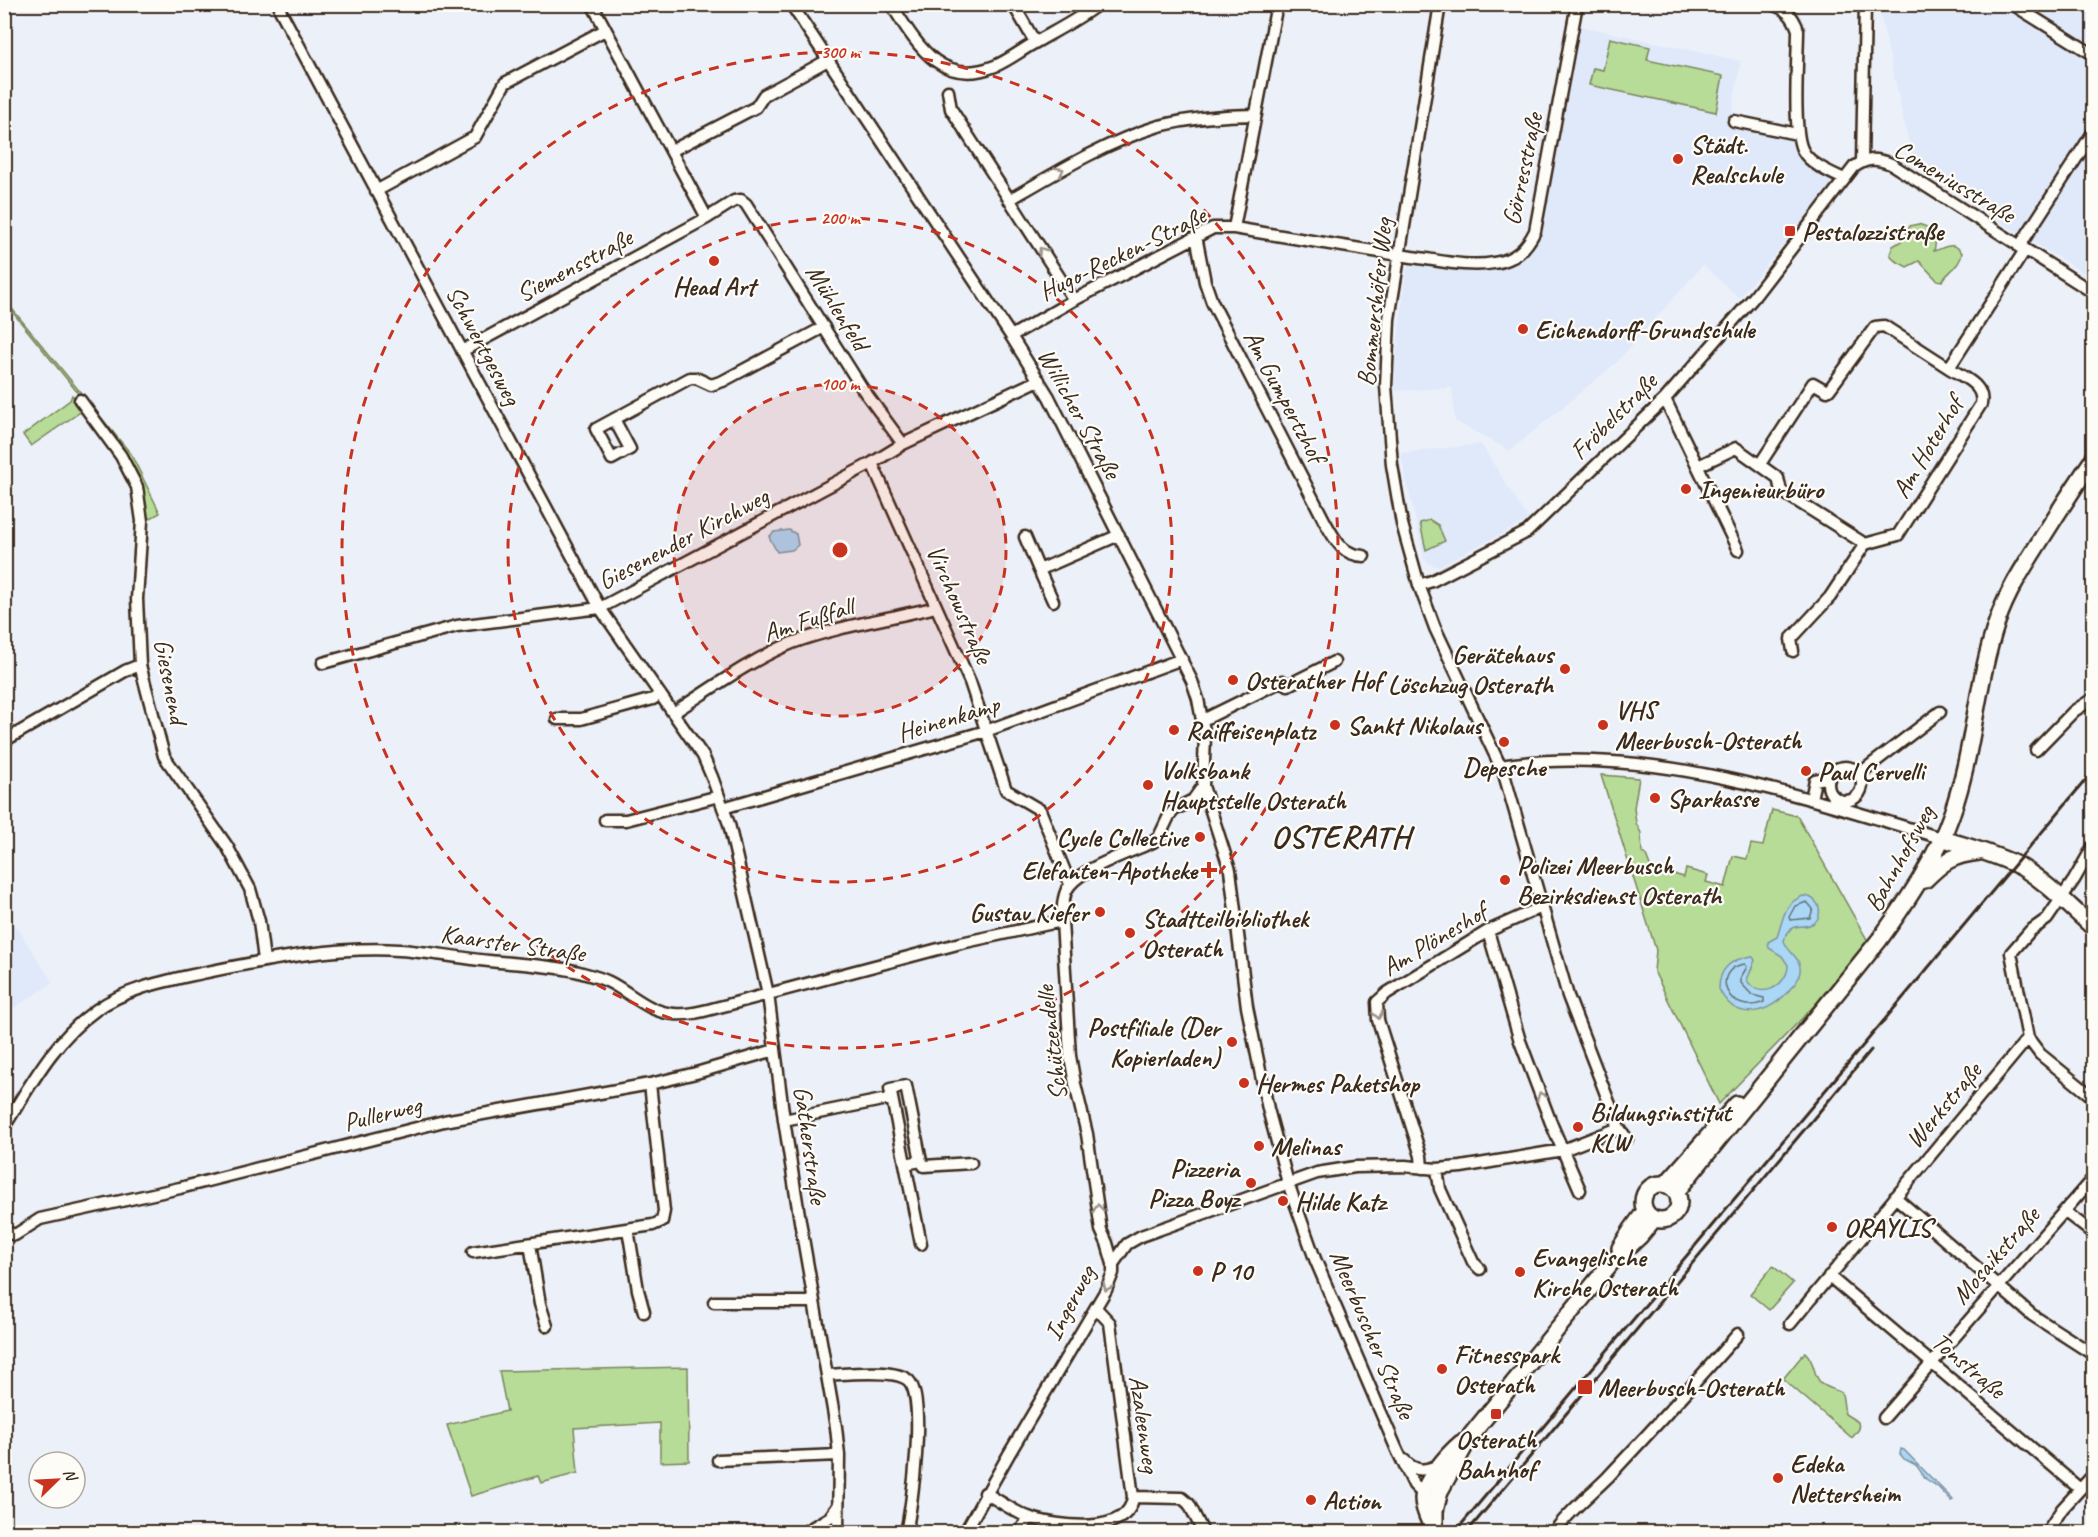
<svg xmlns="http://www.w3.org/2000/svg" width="2098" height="1537" viewBox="0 0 2098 1537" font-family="Caveat,sans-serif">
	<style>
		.built { fill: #e0e9fa }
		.green { fill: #b7dc98; stroke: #79835b; stroke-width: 1.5 }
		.water { fill: #aad7f6; stroke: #7e92a0; stroke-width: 1.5 }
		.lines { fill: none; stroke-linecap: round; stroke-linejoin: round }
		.shore { stroke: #676f74; stroke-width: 1.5 }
		.street-casing { stroke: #3b2a1e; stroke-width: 15 }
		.secondary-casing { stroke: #3b2a1e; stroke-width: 20 }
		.street { stroke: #fdfcf7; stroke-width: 10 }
		.secondary { stroke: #fdfcf7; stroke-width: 15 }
		.rail { stroke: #3b2a1e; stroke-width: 3 }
		.oneway { stroke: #9c938a }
		.ring { fill: none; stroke: #c8321e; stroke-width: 3; stroke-dasharray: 10 8 }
		.poi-dot { fill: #c8321e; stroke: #fdfcf7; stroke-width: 2 }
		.labels { text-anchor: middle; stroke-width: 4.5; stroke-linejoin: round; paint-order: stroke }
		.poi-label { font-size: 26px; font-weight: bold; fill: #3b2a1e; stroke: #fdfcf7; text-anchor: start }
		.street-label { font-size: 26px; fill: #3b2a1e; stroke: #fdfcf7 }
		.district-label { font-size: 32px; font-weight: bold; letter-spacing: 1.5px; fill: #3b2a1e; stroke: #fdfcf7 }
		.centre { fill: #c8321e; stroke: #fdfcf7; stroke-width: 3 }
		.ring-label { font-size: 18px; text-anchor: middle; font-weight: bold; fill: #c8321e; stroke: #fdfcf7; stroke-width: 4.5; stroke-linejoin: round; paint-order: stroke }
	</style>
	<rect width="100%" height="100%" fill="#ecf1f9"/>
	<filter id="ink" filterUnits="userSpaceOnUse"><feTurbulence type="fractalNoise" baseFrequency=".0167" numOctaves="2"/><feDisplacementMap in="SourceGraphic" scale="12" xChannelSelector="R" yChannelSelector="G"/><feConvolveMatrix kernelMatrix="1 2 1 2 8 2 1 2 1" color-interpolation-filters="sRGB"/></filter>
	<g filter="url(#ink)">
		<path class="built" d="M1878,5H2093V279L2010,228L1913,162Z
			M1581,26L1741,61L1730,125L1793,138L1798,155L1803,163L1835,182L1739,298L1703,265L1616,363L1510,451L1455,421L1452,388L1395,391V367L1406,270L1410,265L1417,263L1486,270L1511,265L1522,260L1532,250L1542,232Z
			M1481,444L1529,520L1437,567L1425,561L1400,453Z
			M5,908L53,983L5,1014H4Z"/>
		<path class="green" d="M1610,38L1650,47L1647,60L1723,76L1716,112L1589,85L1593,68L1603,70Z
			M1918,224C1934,228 1938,236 1934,251C1944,248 1954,240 1962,253C1961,265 1949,271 1942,281L1937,280L1919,261L1907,267L1894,260L1890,254L1893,246L1903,240L1910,226Z
			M4,299L131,454L160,513L147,520L141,486L82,398L5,303Z
			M72,395L83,410L31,446L23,435L70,400Z
			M1430,520L1438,525L1445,541L1426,550L1420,523Z
			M1601,775L1639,778L1634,808L1636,823L1641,833L1642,853L1646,855L1651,868L1684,877L1686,869L1708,875L1706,882L1725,887L1733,856L1747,859L1751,844L1763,846L1772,810L1797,816L1869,943L1845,974L1719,1104L1654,971L1656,950Z
			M1773,1266L1793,1283L1769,1310L1750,1294Z
			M1805,1352C1816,1363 1812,1372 1820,1382C1825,1388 1835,1389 1842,1393L1845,1414L1858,1422L1859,1429L1852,1438L1783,1379Z
			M688,1367L689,1461L660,1462V1423L574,1428L578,1473L541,1483L538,1476L471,1496L447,1425L507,1411L499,1371Z"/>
		<path class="water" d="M789,530L796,534L798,545L792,550L777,552L769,537L774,532Z
			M1803,896C1808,896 1812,897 1816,902C1821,908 1821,920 1812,924C1800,930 1793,919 1784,940C1786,953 1805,957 1799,976C1798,980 1794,985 1791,988C1772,1013 1736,1025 1719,989C1719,968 1731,959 1752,956L1755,960L1747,980C1759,1002 1788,986 1788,965L1782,956L1769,948L1768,942L1777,937C1783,921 1783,903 1803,896Z
			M1901,1449L1904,1450L1953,1500L1951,1501L1938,1487L1926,1479L1916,1465L1904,1459L1900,1454Z"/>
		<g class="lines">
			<path class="shore" d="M1807,902L1813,909L1810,918L1790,920L1789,917L1795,906Z
				M1745,964L1747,967L1741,977V983L1752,995L1764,998V1002C1728,1018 1708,969 1745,964Z"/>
			<defs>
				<path id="street" d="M281,4L280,10L600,608L703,756L712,777L729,824L768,994L784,1120L800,1221L836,1427L839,1455L838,1532
					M592,4L707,218L734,201L741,200L746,204L862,388L903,444
					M791,4L1011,336L1049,397L1192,681L1198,699L1205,736L1203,786L1230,870L1247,1007L1268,1109L1288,1183L1315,1259L1397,1450L1414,1485L1423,1494L1427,1495
					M891,4C916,43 940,88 995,66C1007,61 1019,52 1031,45C1053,32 1078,20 1098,4
					M1013,4L1035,42
					M1440,4L1389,319L1386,386L1392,465L1402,524L1419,585L1435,628L1504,774L1568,996L1619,1128L1627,1139
					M1771,4C1786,9 1793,15 1798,30C1798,55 1792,133 1803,151C1810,164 1831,173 1844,179
					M2012,4L2094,55
					M948,91L951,109L1074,300
					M1734,121L1797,134
					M671,151L756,107L764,95L828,60
					M1862,161L1865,4
					M376,191L475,137L505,83L605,30
					M1009,200C1057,172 1106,142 1159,126C1191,118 1224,115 1256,115
					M1234,228L1277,4
					M1196,236L1205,282L1212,302L1325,522C1335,540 1342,555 1364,556
					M2019,247L2094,131
					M1011,336L1074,300L1213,228H1234C1293,238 1352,248 1412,257C1438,260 1468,268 1494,263C1515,260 1526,249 1535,231L1577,4
					M462,351L707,218
					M1665,399L1738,550
					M80,400L121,456L137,487L142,521L137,599L140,665L164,756L227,846L250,889L259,921L264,960
					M614,419L630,449L612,459L596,429L690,378H696L711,385L723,381L824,327
					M872,463L970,682L1006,790L1040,810L1070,884
					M1760,464L1813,383L1827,391L1829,390L1875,327L1884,326L1949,368
					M1698,466L1736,448L1778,478L1781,491L1865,544
					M1025,537L1039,570L1119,535
					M1039,570L1053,601
					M1419,585L1432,581L1527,532L1665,399L1754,297L1854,167C1867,158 1876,158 1891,164L2094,293
					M1793,651L1791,639L1830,597L1865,544L1898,535L1981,404C1985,385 1963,377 1949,368L2025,250
					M323,663L457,626L600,608L872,463L903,444L1039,380
					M673,713C711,689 750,660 792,643C838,626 888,619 936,607
					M557,719H581L653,699L660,694
					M1203,720L1282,681L1288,685L1334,662
					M4,741L125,671L140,665
					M2036,750L2074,711L2094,698
					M1500,766C1644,743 1805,797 1941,838
					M1828 784a17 17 0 1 1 34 0a17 17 0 1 1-34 0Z
					M1859,774L1940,712
					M1811,799L1815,780L1830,777
					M723,808L986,731L1182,659
					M605,820H626L719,796
					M1488,931L1520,1041L1551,1123L1580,1190
					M2028,1038L2040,1054L2094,1098
					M784,1120L892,1098
					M4,1127C31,1084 54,1040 96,1010C127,988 166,981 202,973C267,960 333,946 399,950C430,952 460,958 489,961C518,964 547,965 575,971C586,974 599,977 609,982C631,993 648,1012 674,1014C691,1016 710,1009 727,1005L961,943L1062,921
					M921,1161L924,1166L971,1163
					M905,1164L921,1161L906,1086L890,1089L892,1098L921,1244
					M1422,1168L1421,1156L1378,1020L1377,1002L1387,993L1488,931L1542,907
					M1437,1169L1440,1189L1473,1262L1480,1269
					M1895,1197L2032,1315L2094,1355
					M2064,1211L2094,1234
					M628,1229L638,1290L644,1312
					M4,1231L15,1235L40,1219L180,1188L444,1121L650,1084L696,1073L775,1050
					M530,1244L540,1304L547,1326
					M473,1252L653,1225L662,1221L664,1211L650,1084
					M1113,1264L1107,1243L1101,1230L1087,1134L1075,1084L1070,1056L1062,921C1063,910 1062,894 1070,885C1083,868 1133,851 1153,842L1159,837L1169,816L1174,810L1193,800L1203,786
					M1829,1276L2080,1489
					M714,1302H813
					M1790,1324L2028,1038L2011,953L2030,931L2047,919L2074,880L2094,845
					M827,1375C845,1374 897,1368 909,1381C926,1399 912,1507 906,1532
					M1884,1418L2094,1177
					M718,1460L839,1455
					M1404,1460C1416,1473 1426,1471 1441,1464
					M985,1493C1000,1501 1015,1513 1031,1518C1056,1526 1129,1537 1133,1497L1110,1323L1096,1308
					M1133,1497L1182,1498L1189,1504L1203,1532
					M805,1532L830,1517L838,1506
					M965,1532L1009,1454L1106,1290L1113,1273V1264L1127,1244L1141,1236L1317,1173L1355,1167L1405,1166L1437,1169L1461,1167L1563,1150L1619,1128
					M1020,1532L1028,1518
					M1554,1532C1569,1511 1590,1495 1608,1477C1652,1430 1695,1383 1738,1334
					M2047,1532L2062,1509L2094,1474"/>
				<path id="secondary" d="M1941,838C1968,847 1996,854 2021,867C2048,883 2071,908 2094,928
					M1925,880C1943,862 1952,855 1979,852
					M1643 1202a18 18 0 1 1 36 0a18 18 0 1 1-36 0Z
					M1666,1184L1737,1104
					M1677,1191L1880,939C1908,900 1936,859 1952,813C1974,751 1976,684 1997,622C2007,592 2025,565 2042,538C2059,511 2076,484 2094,458
					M1620,1248L1632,1229L1645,1211
					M1432,1527C1428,1518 1423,1509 1423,1499C1423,1482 1448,1454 1461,1443
					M1435,1532V1511L1440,1491L1471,1435L1611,1263L1640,1236L1654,1219"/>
			</defs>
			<use href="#street" class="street-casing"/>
			<use href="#secondary" class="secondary-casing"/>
			<use href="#street" class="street"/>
			<use href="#secondary" class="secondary"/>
			<path class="rail" d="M1455,1532L2094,770
				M1467,1532L1871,1050"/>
		</g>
		<defs><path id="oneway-chevron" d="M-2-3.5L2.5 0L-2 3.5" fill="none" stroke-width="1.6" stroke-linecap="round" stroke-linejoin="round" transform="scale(1.5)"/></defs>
		<g class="oneway">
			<use href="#oneway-chevron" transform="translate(1060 171) rotate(-29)"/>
			<use href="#oneway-chevron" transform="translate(1042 251) rotate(-123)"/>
			<use href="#oneway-chevron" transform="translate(1378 1015) rotate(80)"/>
			<use href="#oneway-chevron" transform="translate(1541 1096) rotate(-111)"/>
			<use href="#oneway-chevron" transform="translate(1098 1208) rotate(-96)"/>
			<use href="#oneway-chevron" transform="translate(1107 1287) rotate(114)"/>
		</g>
	</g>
	<circle cx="840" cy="550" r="166" fill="#c8321e" fill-opacity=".12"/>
	<g class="ring">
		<circle cx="840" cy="550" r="166"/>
		<circle cx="840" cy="550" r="332"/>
		<circle cx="840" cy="550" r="498"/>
	</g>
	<g class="poi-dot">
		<circle cx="1678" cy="159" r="6"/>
		<rect x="1784" y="225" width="12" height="12" rx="3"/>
		<circle cx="714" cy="261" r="6"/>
		<circle cx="1523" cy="329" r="6"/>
		<circle cx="1686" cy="489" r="6"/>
		<circle cx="1565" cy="669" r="6"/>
		<circle cx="1233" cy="680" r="6"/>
		<circle cx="1335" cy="725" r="6"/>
		<circle cx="1603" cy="725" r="6"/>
		<circle cx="1174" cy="730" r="6"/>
		<circle cx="1504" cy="742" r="6"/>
		<circle cx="1806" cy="771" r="6"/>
		<circle cx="1148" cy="785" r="6"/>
		<circle cx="1655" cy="798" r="6"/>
		<circle cx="1200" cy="837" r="6"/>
		<path d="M1206 861h6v6h6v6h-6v6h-6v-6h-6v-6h6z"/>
		<circle cx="1505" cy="880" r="6"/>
		<circle cx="1100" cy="912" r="6"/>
		<circle cx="1130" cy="933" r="6"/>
		<circle cx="1232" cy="1042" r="6"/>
		<circle cx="1244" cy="1083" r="6"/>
		<circle cx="1578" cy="1127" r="6"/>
		<circle cx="1259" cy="1146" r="6"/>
		<circle cx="1251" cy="1183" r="6"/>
		<circle cx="1283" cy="1201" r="6"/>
		<circle cx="1832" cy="1227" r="6"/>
		<circle cx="1198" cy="1271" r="6"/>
		<circle cx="1520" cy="1272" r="6"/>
		<circle cx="1442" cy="1369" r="6"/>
		<rect x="1577" y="1379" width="16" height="16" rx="3"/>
		<rect x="1490" y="1408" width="12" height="12" rx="3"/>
		<circle cx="1778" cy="1478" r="6"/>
		<circle cx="1311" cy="1500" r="6"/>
	</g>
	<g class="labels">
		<g class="poi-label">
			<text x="1690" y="153">Städt.<tspan x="1690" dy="30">Realschule</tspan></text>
			<text x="1802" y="240">Pestalozzistraße</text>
			<text x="714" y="295" text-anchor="middle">Head Art</text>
			<text x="1535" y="338">Eichendorff-Grundschule</text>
			<text x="1698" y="498">Ingenieurbüro</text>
			<text x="1553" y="663" text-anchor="end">Gerätehaus<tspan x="1553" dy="30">Löschzug Osterath</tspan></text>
			<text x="1245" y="689">Osterather Hof</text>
			<text x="1615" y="719">VHS<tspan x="1615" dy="30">Meerbusch-Osterath</tspan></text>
			<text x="1347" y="734">Sankt Nikolaus</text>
			<text x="1186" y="739">Raiffeisenplatz</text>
			<text x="1504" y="776" text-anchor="middle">Depesche</text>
			<text x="1160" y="779">Volksbank<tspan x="1160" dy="30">Hauptstelle Osterath</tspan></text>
			<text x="1818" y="780">Paul Cervelli</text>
			<text x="1667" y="807">Sparkasse</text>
			<text x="1188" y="846" text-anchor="end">Cycle Collective</text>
			<text x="1517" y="874">Polizei Meerbusch<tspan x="1517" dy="30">Bezirksdienst Osterath</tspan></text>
			<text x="1197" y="879" text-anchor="end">Elefanten-Apotheke</text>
			<text x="1088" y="921" text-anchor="end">Gustav Kiefer</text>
			<text x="1142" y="927">Stadtteilbibliothek<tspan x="1142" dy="30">Osterath</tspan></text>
			<text x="1220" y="1036" text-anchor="end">Postfiliale (Der<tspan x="1220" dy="30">Kopierladen)</tspan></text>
			<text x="1256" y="1092">Hermes Paketshop</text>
			<text x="1590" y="1121">Bildungsinstitut<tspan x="1590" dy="30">KLW</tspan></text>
			<text x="1271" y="1155">Melinas</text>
			<text x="1239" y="1177" text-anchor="end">Pizzeria<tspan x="1239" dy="30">Pizza Boyz</tspan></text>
			<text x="1295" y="1210">Hilde Katz</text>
			<text x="1844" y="1236">ORAYLIS</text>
			<text x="1532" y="1266">Evangelische<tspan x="1532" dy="30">Kirche Osterath</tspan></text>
			<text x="1210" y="1280">P 10</text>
			<text x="1454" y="1363">Fitnesspark<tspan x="1454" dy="30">Osterath</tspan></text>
			<text x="1598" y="1396">Meerbusch-Osterath</text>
			<text x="1496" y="1448" text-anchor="middle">Osterath<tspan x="1496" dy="30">Bahnhof</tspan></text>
			<text x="1790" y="1472">Edeka<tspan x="1790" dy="30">Nettersheim</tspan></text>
			<text x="1323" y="1509">Action</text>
		</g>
		<g class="street-label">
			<text transform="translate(1522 169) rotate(-78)" y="9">Görresstraße</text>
			<text transform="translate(1955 181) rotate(31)" y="9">Comeniusstraße</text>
			<text transform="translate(1122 253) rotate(-26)" y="9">Hugo-Recken-Straße</text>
			<text transform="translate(574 265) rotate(-28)" y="9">Siemensstraße</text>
			<text transform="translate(1374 302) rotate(-84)" y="9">Bommershöfer Weg</text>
			<text transform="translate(838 307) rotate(58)" y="9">Mühlenfeld</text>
			<text transform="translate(484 345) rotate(62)" y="9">Schwertgesweg</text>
			<text transform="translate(1285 396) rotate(62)" y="9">Am Gumpertzhof</text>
			<text transform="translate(1080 413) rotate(61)" y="9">Willicher Straße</text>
			<text transform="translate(1613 416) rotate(-45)" y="9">Fröbelstraße</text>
			<text transform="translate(1927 447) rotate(-59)" y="9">Am Hoterhof</text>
			<text transform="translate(683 538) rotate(-28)" y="9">Giesenender Kirchweg</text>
			<text transform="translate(960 604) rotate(66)" y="9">Virchowstraße</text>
			<text transform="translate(808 619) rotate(-18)" y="9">Am Fußfall</text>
			<text transform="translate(171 681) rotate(79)" y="9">Giesenend</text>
			<text transform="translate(948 718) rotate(-17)" y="9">Heinenkamp</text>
			<text transform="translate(1899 858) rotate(-61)" y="9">Bahnhofsweg</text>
			<text transform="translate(1434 939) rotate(-31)" y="9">Am Plöneshof</text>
			<text transform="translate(513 943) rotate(8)" y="9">Kaarster Straße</text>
			<text transform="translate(1051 1043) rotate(-97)" y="9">Schützendelle</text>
			<text transform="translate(1943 1105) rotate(-50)" y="9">Werkstraße</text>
			<text transform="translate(382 1113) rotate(-14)" y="9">Pullerweg</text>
			<text transform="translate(811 1145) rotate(82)" y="9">Gatherstraße</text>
			<text transform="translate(1995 1255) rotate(-49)" y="9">Mosaikstraße</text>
			<text transform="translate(1069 1303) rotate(-62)" y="9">Ingerweg</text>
			<text transform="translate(1373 1334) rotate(67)" y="9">Meerbuscher Straße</text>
			<text transform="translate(1969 1365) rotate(40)" y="9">Tonstraße</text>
			<text transform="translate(1145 1424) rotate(82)" y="9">Azaleenweg</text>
		</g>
		<g class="district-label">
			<text x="1341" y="847">OSTERATH</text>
		</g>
	</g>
	<circle cx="840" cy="550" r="9" class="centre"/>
	<g class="ring-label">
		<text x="840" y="58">300 m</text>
		<text x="840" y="224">200 m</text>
		<text x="840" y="390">100 m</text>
	</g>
	<rect width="2098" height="1537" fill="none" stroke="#fdfcf7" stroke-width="24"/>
	<rect x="12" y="12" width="2074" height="1513" fill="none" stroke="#3b2a1e" stroke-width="2" filter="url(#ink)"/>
	<g transform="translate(57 1480) rotate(66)"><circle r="28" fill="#fdfcf7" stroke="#afa8a0" stroke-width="1.5"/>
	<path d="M0-4.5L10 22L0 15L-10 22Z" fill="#c8321e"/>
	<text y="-9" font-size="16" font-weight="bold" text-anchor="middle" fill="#3b2a1e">N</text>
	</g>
</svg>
